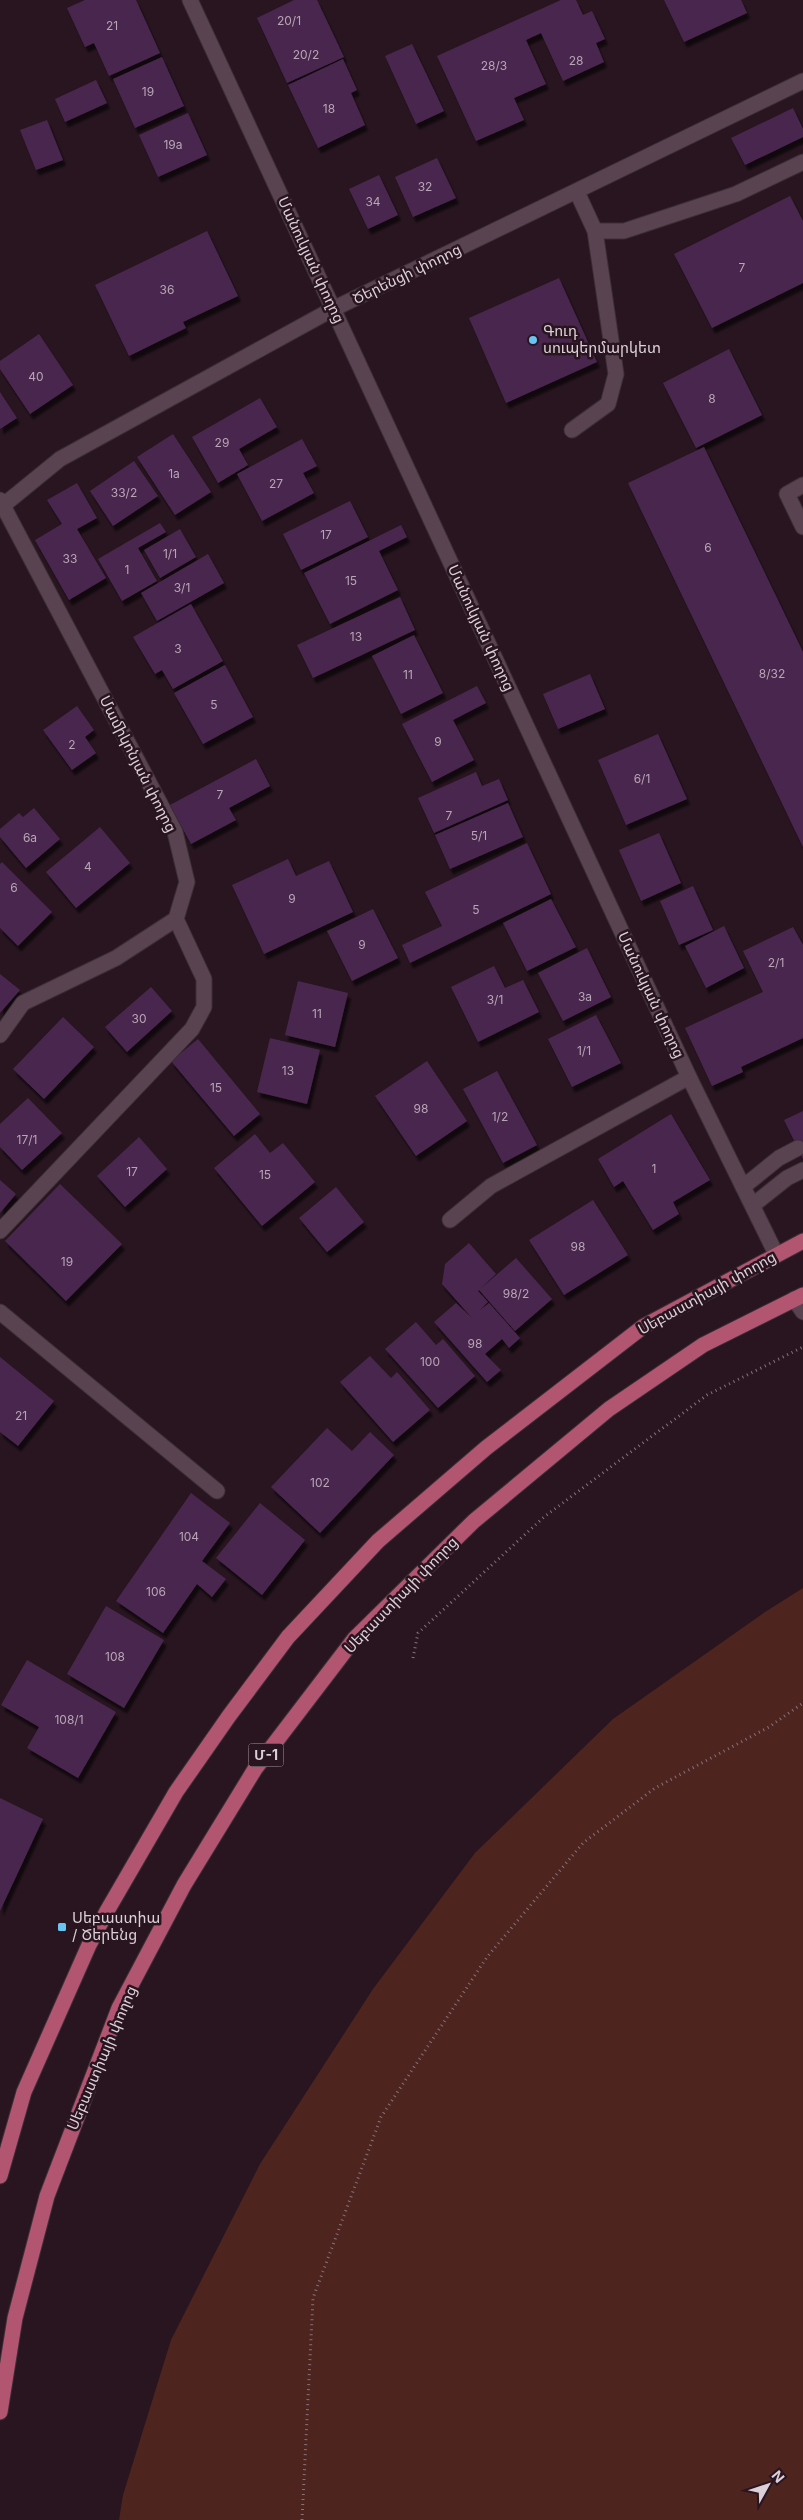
<svg xmlns="http://www.w3.org/2000/svg" width="803" height="2520" viewBox="0 0 803 2520" font-family="Inter,'Noto Sans Armenian',sans-serif">
	<style>
		.green { fill: #4e241f }
		.building { fill: #48274e; filter: url(#shadow) }
		.lines { fill: none; stroke-linecap: round; stroke-linejoin: round }
		.service-casing { stroke: #3c2f37; stroke-width: 17 }
		.minor-casing { stroke: #3c2f37; stroke-width: 17 }
		.primary-casing { stroke: #3c2f37; stroke-width: 17 }
		.path { stroke: #84737d; stroke-width: 3; stroke-dasharray: 1 4; stroke-linecap: butt }
		.service { stroke: #5a4350; stroke-width: 15 }
		.minor { stroke: #5a4350; stroke-width: 15 }
		.primary { stroke: #b15570; stroke-width: 15 }
		.poi-dot { fill: #69c4f1; stroke: #281520; stroke-width: 2 }
		.labels { text-anchor: middle; stroke-width: 5; stroke-linejoin: round; paint-order: stroke }
		.number-label { font-size: 12px; fill: #b8a5b5 }
		.shield { fill: #281520; stroke: #a797a0; stroke-width: 1 }
		.shield-label { font-size: 14px; font-weight: bold; fill: #ddcfd7 }
		.street-label { font-size: 15px; fill: #ddcfd7; stroke: #281520 }
		.poi-label { font-size: 15px; fill: #ddcfd7; stroke: #281520; text-anchor: start }
	</style>
	<defs>
		<filter id="shadow"><feDropShadow dx="3" dy="5.5" stdDeviation="1" flood-color="#0009"/></filter>
	</defs>
	<rect width="100%" height="100%" fill="#281520"/>
	<path class="green" d="M803,1588V2520H119L123,2495L171,2340L260,2164L373,1989L475,1853L613,1719L765,1612Z"/>
	<path class="building" d="M85,0H136L160,53L109,76L94,43L85,47L67,8Z
		M294,0H317L344,57L287,83L257,18Z
		M561,0H576L583,15L592,11L605,39L596,43L604,62L563,81L541,33L526,40L546,84L514,98L524,120L476,141L437,56Z
		M664,0H741L747,13L684,42Z
		M412,44L444,111L416,124L385,56Z
		M162,57L184,106L135,128L113,79Z
		M343,59L357,90L351,93L365,125L318,148L288,85Z
		M96,80L107,103L65,122L55,99Z
		M793,108L803,129V137L745,165L731,138Z
		M188,113L207,155L158,177L139,135Z
		M47,120L63,160L36,170L20,130Z
		M437,158L456,198L413,217L395,177Z
		M379,175L398,215L368,229L349,189Z
		M790,196L803,221V283L712,328L674,254Z
		M207,231L238,296L183,322L186,328L129,356L95,285Z
		M559,278L597,362L506,403L469,318Z
		M39,334L73,385L30,414L0,369V361Z
		M729,349L762,415L696,448L663,383Z
		M0,392L17,418L0,429Z
		M260,398L277,427L239,449L248,465L218,483L192,437Z
		M173,434L211,492L175,515L137,457Z
		M302,439L317,466L303,473L314,493L262,521L237,474Z
		M704,447L803,652V847L628,483Z
		M134,461L158,496L113,526L90,491Z
		M77,483L97,518L77,529L106,578L69,600L35,540L62,524L47,500Z
		M350,501L368,537L301,570L283,534Z
		M160,523L166,532L138,548L157,581L122,601L98,559Z
		M401,525L407,537L379,551L398,590L330,624L304,573Z
		M180,529L196,557L160,578L144,550Z
		M208,554L224,583L157,621L141,593Z
		M400,597L415,630L313,678L297,645Z
		M191,604L223,661L173,689L162,670L155,674L133,637Z
		M414,635L443,693L401,714L372,656Z
		M225,665L253,717L203,744L174,693Z
		M590,674L605,709L558,729L543,694Z
		M477,686L486,703L453,720L474,760L432,782L402,724Z
		M77,706L94,730L85,737L96,753L72,770L43,730Z
		M658,734L687,799L626,825L598,760Z
		M256,759L270,786L229,808L236,820L191,844L170,805Z
		M476,772L482,786L499,779L508,800L434,833L418,798Z
		M508,803L523,837L450,869L435,835Z
		M34,808L60,839L26,868L0,837V829L19,813L23,817Z
		M100,827L130,863L76,908L46,872Z
		M659,833L681,883L641,901L619,850Z
		M527,843L551,894L410,963L402,945L442,926L425,892Z
		M288,859L296,876L329,861L353,912L264,954L232,885Z
		M2,862L52,912L18,946L0,928V864Z
		M693,886L713,930L679,945L660,901Z
		M551,899L576,947L527,971L503,923Z
		M373,909L398,958L352,981L327,931Z
		M724,926L744,968L706,988L685,946Z
		M793,927L803,945V1038L741,1067L743,1072L712,1086L685,1028L763,992L743,951Z
		M587,948L611,997L563,1021L538,973Z
		M494,966L505,988L523,980L539,1012L478,1042L451,987Z
		M0,974L20,990L0,1013Z
		M298,981L348,993L335,1047L285,1035Z
		M151,987L172,1011L127,1052L105,1027Z
		M596,1015L621,1063L572,1087L548,1039Z
		M63,1017L94,1047L44,1099L13,1069Z
		M270,1038L320,1050L307,1104L257,1092Z
		M198,1039L260,1114L234,1136L171,1061Z
		M427,1061L467,1121L416,1156L375,1096Z
		M497,1071L537,1145L503,1163L463,1089Z
		M28,1098L62,1133L22,1170L0,1147V1124Z
		M803,1111V1159L784,1120Z
		M671,1114L710,1180L673,1202L679,1214L653,1230L623,1181L614,1187L598,1159Z
		M255,1134L270,1153L283,1143L315,1182L262,1226L214,1168Z
		M139,1137L167,1169L125,1207L97,1176Z
		M0,1180L16,1194L0,1213Z
		M60,1184L122,1244L66,1301L5,1241Z
		M336,1187L364,1222L327,1252L299,1218Z
		M593,1200L628,1255L564,1295L529,1240Z
		M469,1243L496,1274L478,1291L488,1302L480,1310L489,1303L520,1338L509,1348L502,1339L485,1354L501,1370L487,1382L434,1322L456,1303L472,1318L442,1284L445,1264Z
		M516,1258L552,1299L515,1331L479,1290Z
		M416,1322L436,1345L443,1339L475,1376L438,1408L385,1349Z
		M370,1356L391,1378L397,1372L430,1410L393,1442L340,1382Z
		M0,1357L54,1401L18,1446L0,1432Z
		M327,1428L352,1451L370,1432L394,1455L320,1533L271,1487Z
		M191,1493L230,1523L202,1561L226,1579L212,1597L197,1584L163,1633L116,1601Z
		M260,1503L305,1540L262,1595L216,1558Z
		M106,1606L164,1640L124,1708L67,1674Z
		M27,1660L116,1712L78,1778L27,1748L39,1727L1,1705Z
		M0,1798L43,1819L0,1911Z"/>
	<g class="lines">
		<defs>
			<path id="service" d="M595,231H624L736,194L803,162
				M572,430L608,404L616,374L595,231L577,192
				M803,485L787,494L803,527
				M743,1187L779,1158L798,1148
				M753,1205L787,1178L803,1170
				M450,1220L491,1186L689,1077
				M0,1231L192,1029L204,1007V979L176,919
				M794,1299L803,1312
				M0,1312L217,1491"/>
			<path id="minor" d="M190,0L689,1077L776,1254
				M0,500L175,832L187,882L176,919L116,958L23,1003L0,1035
				M0,508L60,459L333,309L803,81"/>
			<path id="primary" d="M0,2176L24,2092L89,1945L107,1911L176,1792L229,1716L288,1637L378,1541L486,1448L644,1326L803,1241
				M0,2412L15,2318L47,2196L119,2008L184,1885L255,1769L355,1638L474,1521L609,1409L703,1345L803,1295"/>
		</defs>
		<use href="#service" class="service-casing"/>
		<use href="#minor" class="minor-casing"/>
		<use href="#primary" class="primary-casing"/>
		<path class="path" d="M413,1658L418,1633L544,1517L707,1395L803,1347
			M302,2520L313,2298L381,2117L487,1957L583,1843L655,1788L769,1727L803,1703"/>
		<use href="#service" class="service"/>
		<use href="#minor" class="minor"/>
		<use href="#primary" class="primary"/>
	</g>
	<g class="poi-dot">
		<circle cx="533" cy="340" r="5"/>
		<rect x="57" y="1922" width="10" height="10" rx="2.5"/>
	</g>
	<g class="labels">
		<g class="number-label">
			<text x="289" y="25">20/1</text>
			<text x="112" y="30">21</text>
			<text x="306" y="59">20/2</text>
			<text x="576" y="65">28</text>
			<text x="494" y="70">28/3</text>
			<text x="148" y="96">19</text>
			<text x="329" y="113">18</text>
			<text x="173" y="149">19a</text>
			<text x="425" y="191">32</text>
			<text x="373" y="206">34</text>
			<text x="742" y="272">7</text>
			<text x="167" y="294">36</text>
			<text x="36" y="381">40</text>
			<text x="712" y="403">8</text>
			<text x="222" y="447">29</text>
			<text x="174" y="478">1a</text>
			<text x="276" y="488">27</text>
			<text x="124" y="497">33/2</text>
			<text x="326" y="539">17</text>
			<text x="708" y="552">6</text>
			<text x="170" y="558">1/1</text>
			<text x="70" y="563">33</text>
			<text x="127" y="574">1</text>
			<text x="351" y="585">15</text>
			<text x="182" y="592">3/1</text>
			<text x="356" y="641">13</text>
			<text x="178" y="653">3</text>
			<text x="772" y="678">8/32</text>
			<text x="408" y="679">11</text>
			<text x="214" y="709">5</text>
			<text x="438" y="746">9</text>
			<text x="72" y="749">2</text>
			<text x="642" y="783">6/1</text>
			<text x="220" y="799">7</text>
			<text x="449" y="820">7</text>
			<text x="479" y="840">5/1</text>
			<text x="30" y="842">6a</text>
			<text x="88" y="871">4</text>
			<text x="14" y="892">6</text>
			<text x="292" y="903">9</text>
			<text x="476" y="914">5</text>
			<text x="362" y="949">9</text>
			<text x="776" y="967">2/1</text>
			<text x="585" y="1001">3a</text>
			<text x="495" y="1004">3/1</text>
			<text x="317" y="1018">11</text>
			<text x="139" y="1023">30</text>
			<text x="584" y="1055">1/1</text>
			<text x="288" y="1075">13</text>
			<text x="216" y="1092">15</text>
			<text x="421" y="1113">98</text>
			<text x="500" y="1121">1/2</text>
			<text x="27" y="1144">17/1</text>
			<text x="654" y="1173">1</text>
			<text x="132" y="1176">17</text>
			<text x="265" y="1179">15</text>
			<text x="578" y="1251">98</text>
			<text x="67" y="1266">19</text>
			<text x="516" y="1298">98/2</text>
			<text x="475" y="1348">98</text>
			<text x="430" y="1366">100</text>
			<text x="21" y="1420">21</text>
			<text x="320" y="1487">102</text>
			<text x="189" y="1541">104</text>
			<text x="156" y="1596">106</text>
			<text x="115" y="1661">108</text>
			<text x="69" y="1724">108/1</text>
		</g>
		<rect class="shield" x="248.5" y="1743.5" width="35" height="23" rx="4"/>
		<g class="shield-label">
			<text x="266" y="1760">Մ-1</text>
		</g>
		<g class="street-label">
			<text transform="translate(311 260) rotate(65)" y="5">Մանուկյան փողոց</text>
			<text transform="translate(407 274) rotate(-26)" y="5">Ծերենցի փողոց</text>
			<text transform="translate(481 628) rotate(65)" y="5">Մանուկյան փողոց</text>
			<text transform="translate(138 764) rotate(63)" y="5">Մամիկոնյան փողոց</text>
			<text transform="translate(651 995) rotate(65)" y="5">Մանուկյան փողոց</text>
			<text transform="translate(707 1293) rotate(-29)" y="5">Սեբաստիայի փողոց</text>
			<text transform="translate(401 1595) rotate(-46)" y="5">Սեբաստիայի փողոց</text>
			<text transform="translate(102 2058) rotate(-67)" y="5">Սեբաստիայի փողոց</text>
		</g>
		<g class="poi-label">
			<text x="543" y="336">Գուդ<tspan x="543" dy="17">սուպերմարկետ</tspan></text>
			<text x="72" y="1923">Սեբաստիա<tspan x="72" dy="17">/ Ծերենց</tspan></text>
		</g>
	</g>
	<g transform="translate(768 2485) rotate(50)" stroke="#281520" stroke-width="4" paint-order="stroke">
	<path d="M0-4L9 19L0 12L-9 19Z" fill="#ddcfd7"/>
	<text y="-8" font-size="14" font-weight="bold" text-anchor="middle" fill="#ddcfd7">N</text>
	</g>
</svg>
